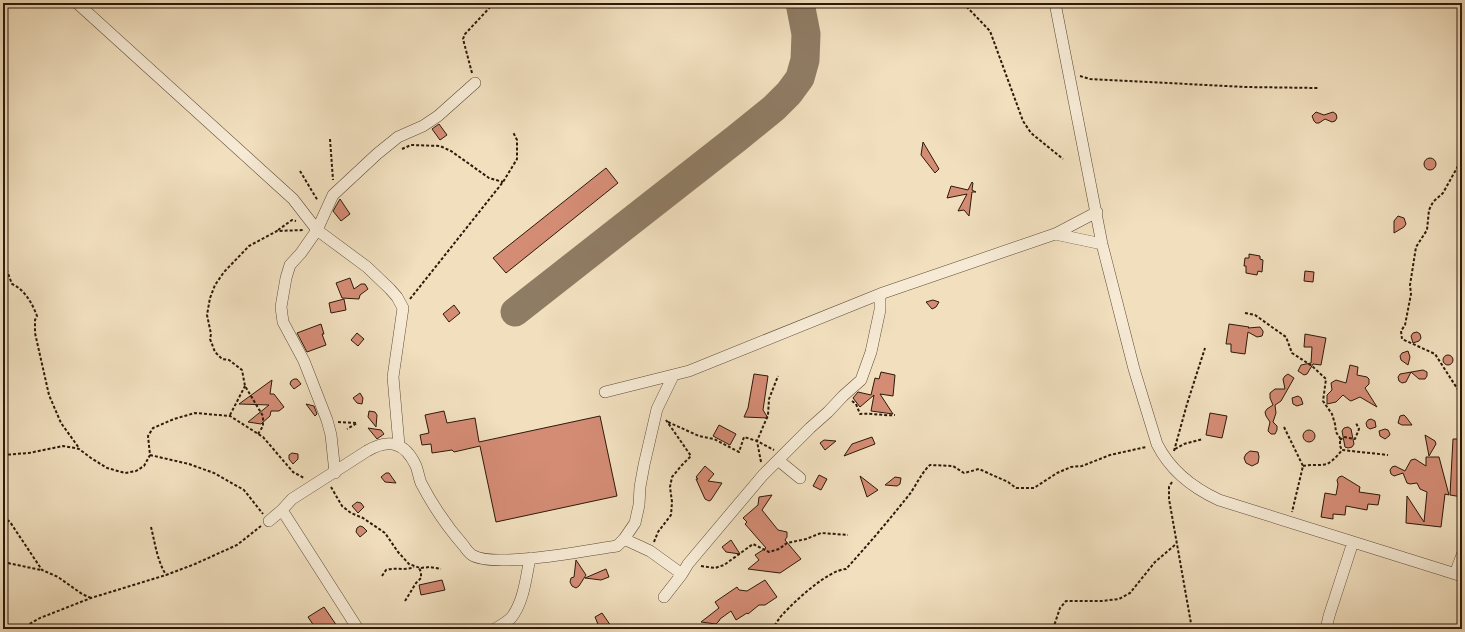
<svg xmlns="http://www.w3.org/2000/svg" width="1465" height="632" viewBox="0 0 1465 632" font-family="'IM FELL English',serif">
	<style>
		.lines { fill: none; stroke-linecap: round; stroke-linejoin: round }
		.taxiway { stroke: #8f7c64; stroke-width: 29 }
		.building { fill: #d48c75; stroke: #2d1909 }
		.street-casing { stroke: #5e4a36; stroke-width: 12 }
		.path { stroke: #2d1909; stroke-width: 2; stroke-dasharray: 3 2; stroke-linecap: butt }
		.street { stroke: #f6ead5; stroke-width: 11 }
	</style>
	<rect width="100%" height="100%" fill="#f1dfbe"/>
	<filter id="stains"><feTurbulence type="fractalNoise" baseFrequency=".005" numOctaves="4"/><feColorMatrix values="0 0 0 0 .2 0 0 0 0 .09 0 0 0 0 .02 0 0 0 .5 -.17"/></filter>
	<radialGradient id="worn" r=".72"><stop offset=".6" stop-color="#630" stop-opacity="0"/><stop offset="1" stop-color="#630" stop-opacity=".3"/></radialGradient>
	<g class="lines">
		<path class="taxiway" d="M515,312L737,138L774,108L789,93L800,78L805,60L806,34L800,3"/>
	</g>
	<path class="building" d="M1316,112L1324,115L1333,112L1336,114L1337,118L1335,121L1332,122L1325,119L1319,123H1316L1314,121L1312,116Z
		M439,124L447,135L440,140L432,129Z
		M923,142L939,169L935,173L921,155Z
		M1424 164a6 6 0 1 1 12 0a6 6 0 1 1-12 0Z
		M606,168L618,183L506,273L493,258Z
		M972,182L973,183L972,190L976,192H972L969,216L964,210L958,211L967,194L947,198L951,186L968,190Z
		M340,199L350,214L341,221L333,211Z
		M1398,216L1404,218L1406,224L1404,227L1394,233V221Z
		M1249,254L1260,256V259L1263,260L1262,272L1258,271L1257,275L1246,273V266H1244L1245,258H1249Z
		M1305,271L1314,272L1313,282L1304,281Z
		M350,278L354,289L361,284H365L368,289L360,295L359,299L342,298L336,283Z
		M344,299L346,310L331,313L329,303Z
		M933,300L939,302L936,307L932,309L926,302Z
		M454,305L460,313L449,322L443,314Z
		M321,324L324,334H322L326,345L307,352L297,333Z
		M1229,324L1249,327L1248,328L1260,327L1263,331V333L1262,336L1257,337L1248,332L1245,354L1231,352V344H1226Z
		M1417,332L1420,334L1421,338L1419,341L1413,343L1411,336L1413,333Z
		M357,333L364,339L358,346L351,340Z
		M1305,334L1326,338L1321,365L1313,364L1307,374L1304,375L1298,371L1301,365L1311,363L1312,347H1304Z
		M1408,351L1410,357L1408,365L1401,360L1400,356L1402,353Z
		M1443 360a5 5 0 1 1 10 0a5 5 0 1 1-10 0Z
		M1350,365L1358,367L1357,375L1367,377L1369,379V384L1365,388L1377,407L1360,397L1351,401L1349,400L1343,395L1336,402L1327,404V395L1332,390L1331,383L1336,380L1346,383Z
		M1423,370L1427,372V376L1425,379H1419L1411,372L1406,382L1402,383L1399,381L1398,377L1400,374Z
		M881,372L895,375L893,396L880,394L893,414L871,411L874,395L860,407L853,398L858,392L871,395L875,378L879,379Z
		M754,374L768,376L763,410L768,418L744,417L748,408Z
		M1288,374L1294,378L1281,401L1275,405L1276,413L1273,422L1277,426V430L1275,434H1271L1268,431L1270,422L1266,416L1265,412L1267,409L1273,405L1270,398V393L1275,389H1285L1283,379L1285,376Z
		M294,379H297L301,384L294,389L290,384L291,381Z
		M272,380L270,394H274L284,407L279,411H271L270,416L261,424L248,422L269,405L239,404Z
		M360,393L363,398L362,404L357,403L353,398Z
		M1298,396L1301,398L1303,404L1297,406L1293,404L1292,398Z
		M306,404L314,406L317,414L315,416Z
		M369,411L375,412L377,415L376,427L368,417Z
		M444,411L447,423L475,418L479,442L600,416L617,496L496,522L480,446L454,452L452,450L432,453L431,444L422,445L420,435L429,433L425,415Z
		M1210,413L1227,416L1222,438L1206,435Z
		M1404,415L1406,417L1412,425H1402L1398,423L1400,416Z
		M1371,419L1375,421L1376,427L1370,429L1367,427L1366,423L1368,420Z
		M719,425L736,434L730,445L713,436Z
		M1348,427L1351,429L1354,444L1352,447L1348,448L1345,447L1342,431L1344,428Z
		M368,428L381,430L384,434L377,439Z
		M1385,429L1388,430L1390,434L1389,436L1385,439L1380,436L1379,431Z
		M1303 436a6 6 0 1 1 12 0a6 6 0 1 1-12 0Z
		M1425,435L1435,441L1436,444L1429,456Z
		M872,437L875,444L844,456L852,444Z
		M1453,439H1462V497L1450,495Z
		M824,440L836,441L825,450L820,443Z
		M1250,451L1258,452L1259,457L1258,463L1252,466L1246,463L1244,458L1246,454Z
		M292,453L298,454V459L293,464L289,459V455Z
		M1426,457H1439L1449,495L1445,494L1441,527L1406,523L1407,496L1424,522L1427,492L1420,489L1417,483L1410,484L1407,483L1403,473L1394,476L1391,474L1390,470L1392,467L1395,466L1405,471L1411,460L1415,459L1426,466Z
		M705,466L714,474L708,481L722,483L711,500L709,501L705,499L696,479H698L696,477Z
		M386,473H389L396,483L385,482L381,477Z
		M819,475L827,479L821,490L813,486Z
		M860,476L878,490L867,497Z
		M1342,476L1360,487L1359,492L1380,495L1378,505L1368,504L1367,510L1346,506L1345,515L1333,514V519L1321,517L1325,493L1336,495L1338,484L1337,480L1339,477Z
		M895,477L901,478L900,484L897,486L885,485Z
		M772,495L762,510L778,530L787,532V537L785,540L801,559L780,573L748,569L759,560L755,555L766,548L745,524L747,522L743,518L758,505L759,497Z
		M357,502L361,503L364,507L358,513L352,506Z
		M360,526L363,527L367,531L360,537L356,532L357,528Z
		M731,540L740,554L726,552L722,547Z
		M576,560L586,575L579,586L576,588L572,586L570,582L571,578L574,577Z
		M606,569L609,577L601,580L585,578Z
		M442,580L445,590L421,595L419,585Z
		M765,580L777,597L765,605H759L748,614L747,613L736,620L731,611L720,619L719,621L716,624L701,622L719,608L715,602L737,587L739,590L747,591Z
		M324,607L339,629H316L308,617Z
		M602,613L613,629H600L595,617Z"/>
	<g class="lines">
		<defs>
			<path id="street" d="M77,3L293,199L317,230L367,267L390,289L397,297L403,308L393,377L399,445
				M1055,3L1102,244L1134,369L1157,444C1170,470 1193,488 1219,500L1462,576
				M1055,234L1102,244
				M605,392L689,371L880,294L1055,234L1097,212
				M778,460L800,478
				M335,473L331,435L327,420L304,361L283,322L281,307L286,278L290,265L301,253L317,230L333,195L377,154L398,137L423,126L438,116L475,83
				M282,510L358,629
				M269,521L282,510L292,499L367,451C389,438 405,442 416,466C418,471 419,478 421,483C432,504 449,529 464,546C466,549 469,553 472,555C494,569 588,550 617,546L624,539L635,523L639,505L640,487L644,465L657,409L673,376
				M624,539L650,551L682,574L688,564L763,475L810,428L828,412L843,396L861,380L871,352L880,310V294
				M1455,574L1462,555
				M664,597L682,574
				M495,629C500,626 507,622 511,618C524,602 526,577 530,558
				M1326,629L1329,616L1353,542"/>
		</defs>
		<use href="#street" class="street-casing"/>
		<path class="path" d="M963,3L990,31L1023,121L1031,133L1063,159
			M472,73L463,39L465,34L494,3
			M1080,76L1090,79L1245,87L1318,88
			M330,139L333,180
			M402,149L411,145L440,146L451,151L489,178L503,182
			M1458,166L1443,193L1433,202L1429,210L1427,230L1416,247L1410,285L1411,294L1405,325L1401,331L1402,339L1435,354L1462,396
			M300,171L318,201
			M3,217L5,225L3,236
			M278,230L292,220L296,221
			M3,260L12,284C25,290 32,303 37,316L35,320V333L49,395L61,423L79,448
			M410,299L503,182L517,159V140L513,132
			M1245,313L1255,315L1286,337L1292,353L1312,366L1326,379L1323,401L1332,414L1335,424L1336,432L1340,438V446L1342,450
			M852,401L856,404L860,414C873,413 883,416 895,415
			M230,415L245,386
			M338,422L357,423L347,429
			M668,422L699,436L714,439L739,452L744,437L757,441L774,450
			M1284,427L1303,466L1292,512
			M258,434L263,426V416L245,386L242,370L229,360L222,359L215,352L210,339L211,334L207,315L210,298L215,285L224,272L249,246L277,231L304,230
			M1340,440L1344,437L1355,439L1359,429L1356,423
			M1175,449L1184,444L1203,439
			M1174,451L1187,404L1205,348
			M3,455L29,453L63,446L75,448L79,449L91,458L107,468L125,473L136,471L144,466L150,455L148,436L153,428L174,419L195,413L230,416L263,437L293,472L304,478
			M150,455L189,464L214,473L244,490L263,514
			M761,462L757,441L768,415L769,399L778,376
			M1303,466C1311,464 1320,466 1327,464C1333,461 1338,455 1342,450L1388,455
			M1172,482L1169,487V499L1192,629
			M331,487L342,506L351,513L363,518L385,533L398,552L409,564L420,568L430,567L441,569
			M3,517L10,522L42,570L58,577L82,594L91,598
			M151,527C155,543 157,560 166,575
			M654,542L658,532L671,515L672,502L670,487L672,477L682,465L691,456L666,420
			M3,562L41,570
			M701,566L715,568L724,565L753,544L769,552L779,549L787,543L806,539L821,533L848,535
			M382,576L386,570C395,567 405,571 414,567
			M405,601L416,583L421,578V572L419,568
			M21,629L40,618L91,598L166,575L195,564L237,545L261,526
			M771,629C776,625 778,619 783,614C795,601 828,570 846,569C868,545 889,520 909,495C916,486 921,473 930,465L953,466L964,473L979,469L1008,482L1016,488H1034L1057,473L1071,467L1082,466L1110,455L1146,447
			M1053,629L1060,608L1066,601H1102L1119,599L1130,593L1155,562L1176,544"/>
		<use href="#street" class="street"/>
	</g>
	<rect width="1465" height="632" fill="none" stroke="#f1dfbe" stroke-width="16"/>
	<rect x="4" y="4" width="1457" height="624" fill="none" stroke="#2d1909" stroke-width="2"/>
	<rect x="8" y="8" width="1449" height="616" fill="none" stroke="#2d1909"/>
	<rect width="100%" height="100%" filter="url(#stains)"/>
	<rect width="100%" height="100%" fill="url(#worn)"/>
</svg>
